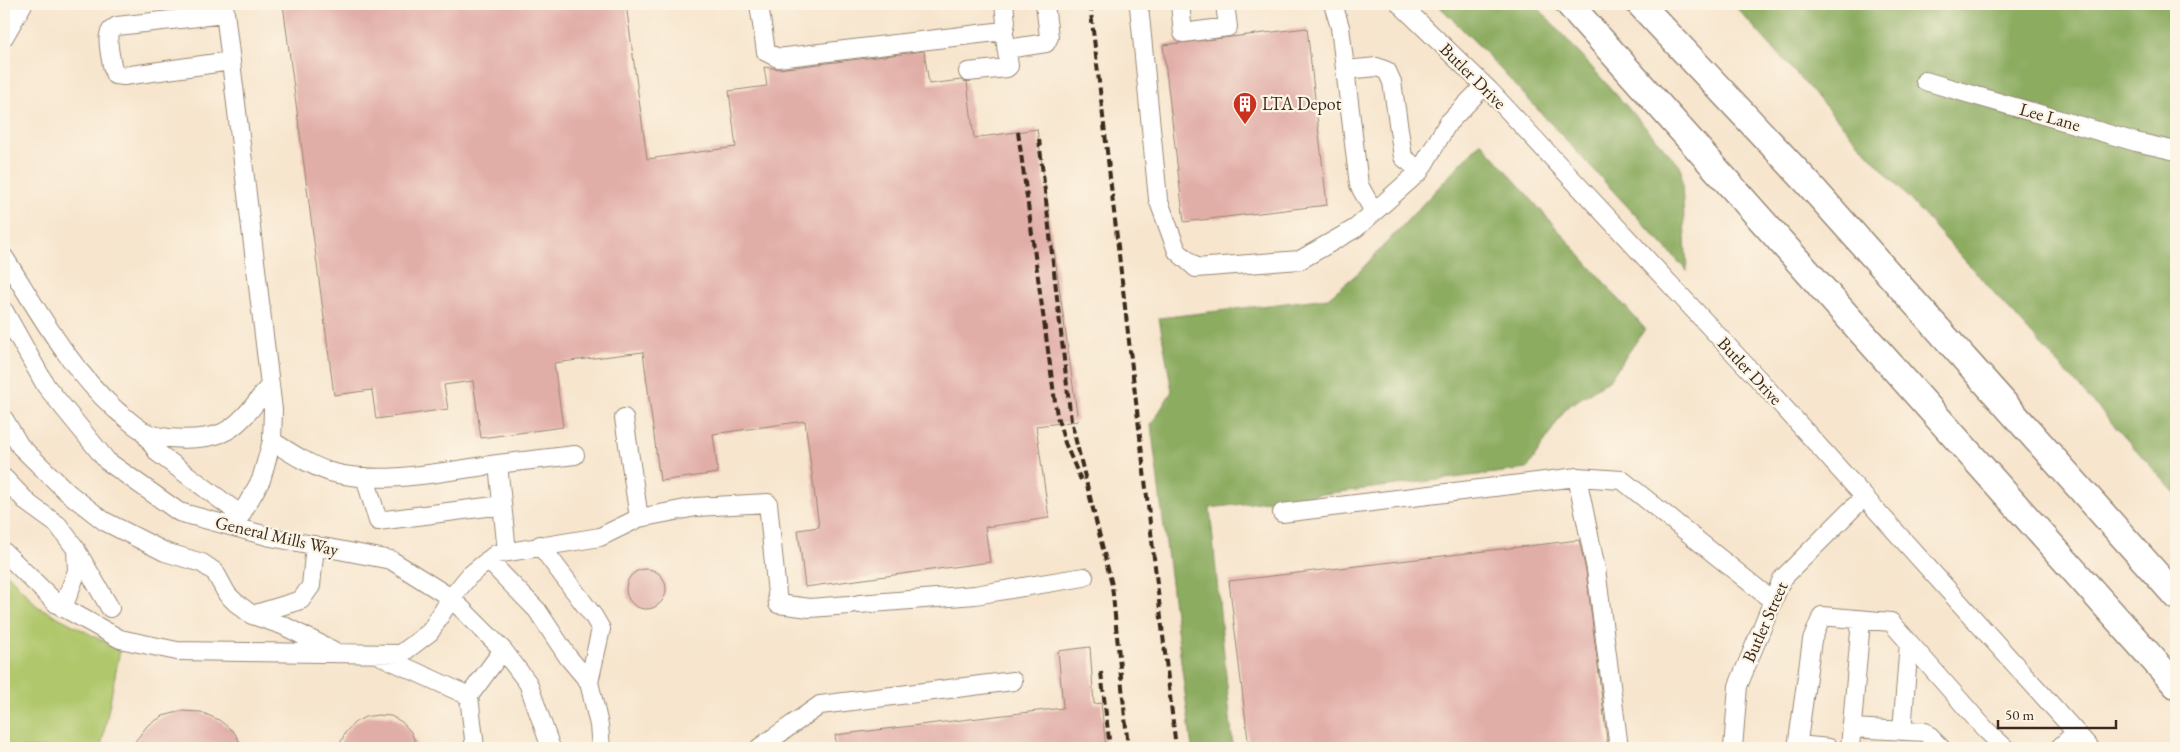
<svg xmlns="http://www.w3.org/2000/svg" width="2180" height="752" viewBox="0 0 2180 752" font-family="'EB Garamond',serif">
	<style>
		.green { fill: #b0c76c; stroke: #767845 }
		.forest { fill: #8cac60; stroke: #646b3f }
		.building { fill: #e1ada7 }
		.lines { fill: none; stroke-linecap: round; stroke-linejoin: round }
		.minor-casing { stroke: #998876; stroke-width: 20 }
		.highway-casing { stroke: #998876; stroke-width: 29 }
		.minor { stroke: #fff; stroke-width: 18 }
		.highway { stroke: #fff; stroke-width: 26 }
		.rail { stroke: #3b2a1e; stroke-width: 4; stroke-dasharray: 8 4; stroke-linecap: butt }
		.labels { text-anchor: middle; stroke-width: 4.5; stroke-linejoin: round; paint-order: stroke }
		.street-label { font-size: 18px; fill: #3b2a1e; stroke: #fcf5e5 }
		.poi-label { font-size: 18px; fill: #3b2a1e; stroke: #fcf5e5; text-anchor: start }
	</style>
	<rect width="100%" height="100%" fill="#fcf5e5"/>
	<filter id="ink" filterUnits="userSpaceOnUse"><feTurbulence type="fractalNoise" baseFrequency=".02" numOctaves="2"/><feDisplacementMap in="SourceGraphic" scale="10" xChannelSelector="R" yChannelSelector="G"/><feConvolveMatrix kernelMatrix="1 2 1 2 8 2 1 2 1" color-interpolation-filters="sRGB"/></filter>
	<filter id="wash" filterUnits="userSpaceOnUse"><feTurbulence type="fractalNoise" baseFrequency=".0096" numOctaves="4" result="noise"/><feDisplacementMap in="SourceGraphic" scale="20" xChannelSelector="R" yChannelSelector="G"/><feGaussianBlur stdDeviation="1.12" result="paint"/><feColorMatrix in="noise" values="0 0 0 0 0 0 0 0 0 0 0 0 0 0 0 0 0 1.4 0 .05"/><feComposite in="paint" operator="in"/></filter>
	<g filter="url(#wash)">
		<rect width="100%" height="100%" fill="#f7e5cd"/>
		<path class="green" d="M4,570L37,606L120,650L101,748H4Z"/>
		<path class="forest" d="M1437,4H1535L1681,167L1687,271L1479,46Z
			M1733,4H2176V494Z
			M1481,142L1645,329L1610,379L1566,408L1527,469L1210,508L1233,748H1192L1151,425L1172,391L1159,318L1328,298L1358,273Z"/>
		<g id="blocks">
			<path class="building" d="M283,4H312L313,6L328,4H626L647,159L736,147L729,91L767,86L764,67L779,69L924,51L929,84L961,80L967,82L974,138L1037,129L1078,421L1036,426L1049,518L985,527L990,562L805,587L798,530L819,527L805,421L713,434L718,473L660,481L643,352L554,363L563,427L481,438L473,381L444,385L448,409L376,419L372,390L334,395Z
				M1307,28L1327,205L1184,222L1163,45Z
				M1579,540L1586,571L1608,748H1249L1229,581Z
				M626 589a20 20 0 1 1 40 0a20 20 0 1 1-40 0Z
				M1090,647L1094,704L1101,703L1106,748H837L835,735L1063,708L1058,651Z
				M182,711L201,712L219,720L234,732L243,748H130L147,726L163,716Z
				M378,715L391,716L402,722L411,732L418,748H338L345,733L354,723L365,717Z"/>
		</g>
	</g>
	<g filter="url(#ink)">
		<use href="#blocks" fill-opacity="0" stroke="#998876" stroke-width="1"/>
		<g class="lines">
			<defs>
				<path id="minor" d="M224,4L273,410L272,441L261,480L234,527
					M759,4L766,52L778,58L1004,31L1006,22L1004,4
					M1142,4L1139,6L1158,199L1177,251L1196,268L1300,260L1356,228L1420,171L1448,123L1484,86
					M1180,4L1183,33L1228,27L1225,4
					M1333,4L1340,27L1359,185L1374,212
					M1400,4L1490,91L1762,383L2090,748
					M225,14L117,26C113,28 110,30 109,35C107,42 112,68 115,75L124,76L231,61
					M4,37L23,4
					M1007,49L1046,43L1049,37L1045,4
					M1345,70L1377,67L1387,71L1392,82L1403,157L1420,171
					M968,72L1007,68L1009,66L1005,38
					M1925,81L2136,142L2176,151
					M4,257C38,310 68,367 116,410C125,417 134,426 143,431C162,441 202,441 222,433C240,426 258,400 270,385
					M4,311L46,386L107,461L179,512L271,537L391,560L451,598L503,650L528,683L551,748
					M4,419L20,446L67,492L104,521L165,552L202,563L215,572L227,594L235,602L252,615L282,625L334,651
					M143,431L158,453L241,515
					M272,441C291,453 309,465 330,472C381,486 446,471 498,464
					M365,477L378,521L502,505
					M4,478L29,504L58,525L76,549L77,571L63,608
					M1282,513L1577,477
					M639,518L696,507L768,503L778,604L810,608L849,605
					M540,545L594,617L601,629L589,682L599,725L601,748
					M4,552L57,604L120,639L177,651L401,654L430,632L451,598L469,576L496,554L600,537L639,518L624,418
					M507,552L498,464L575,455
					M78,553L110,608
					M488,560L537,610L568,657L589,682
					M859,604L975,595L1084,577
					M252,615L301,600L311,586L315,545
					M381,656L469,696L503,650
					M469,696L475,748
					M1852,728L1925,732L1941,748
					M1902,731L1909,643
					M1798,745L1829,748
					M759,748L820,705L1013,681
					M1619,748L1596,569L1577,477L1622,480L1773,601
					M1733,748L1738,686L1782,579L1864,497
					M1797,748L1812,640L1822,616L1891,622L1985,729L2005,748
					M1850,748L1861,620
					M2059,748L2075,733"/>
				<path id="highway" d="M1569,4L2176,685
					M1640,4L1807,182L2176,596"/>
			</defs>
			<use href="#minor" class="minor-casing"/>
			<use href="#highway" class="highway-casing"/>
			<use href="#minor" class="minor"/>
			<use href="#highway" class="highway"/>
			<path class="rail" d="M1090,4L1176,748
				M1018,132L1057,416L1065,443L1081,480
				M1039,139L1071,421L1112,585L1128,748
				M1101,672L1110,748"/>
		</g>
	</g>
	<defs>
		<symbol id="building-pin" viewBox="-11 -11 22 30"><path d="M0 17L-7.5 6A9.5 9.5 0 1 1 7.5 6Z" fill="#c8321e" stroke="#fcf5e5"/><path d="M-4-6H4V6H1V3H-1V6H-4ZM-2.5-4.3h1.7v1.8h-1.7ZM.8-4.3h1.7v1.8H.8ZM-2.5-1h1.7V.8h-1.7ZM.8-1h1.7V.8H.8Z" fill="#fff"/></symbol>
	</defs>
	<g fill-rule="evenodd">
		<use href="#building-pin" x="1231" y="90" width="28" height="38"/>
	</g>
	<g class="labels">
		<g class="street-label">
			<text transform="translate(1473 76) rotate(45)" y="6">Butler Drive</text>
			<text transform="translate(2050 117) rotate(16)" y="6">Lee Lane</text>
			<text transform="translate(1750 371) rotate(47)" y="6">Butler Drive</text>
			<text transform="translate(277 536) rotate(13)" y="6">General Mills Way</text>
			<text transform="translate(1765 622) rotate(-66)" y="6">Butler Street</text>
		</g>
		<g class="poi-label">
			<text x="1262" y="110">LTA Depot</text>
		</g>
	</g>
	<rect width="2180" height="752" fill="none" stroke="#fcf5e5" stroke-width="20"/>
	<path d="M1998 720v8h118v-8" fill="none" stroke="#3b2a1e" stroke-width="2.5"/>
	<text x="2005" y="720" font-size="15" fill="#3b2a1e" stroke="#fcf5e5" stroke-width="4" paint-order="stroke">50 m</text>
</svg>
